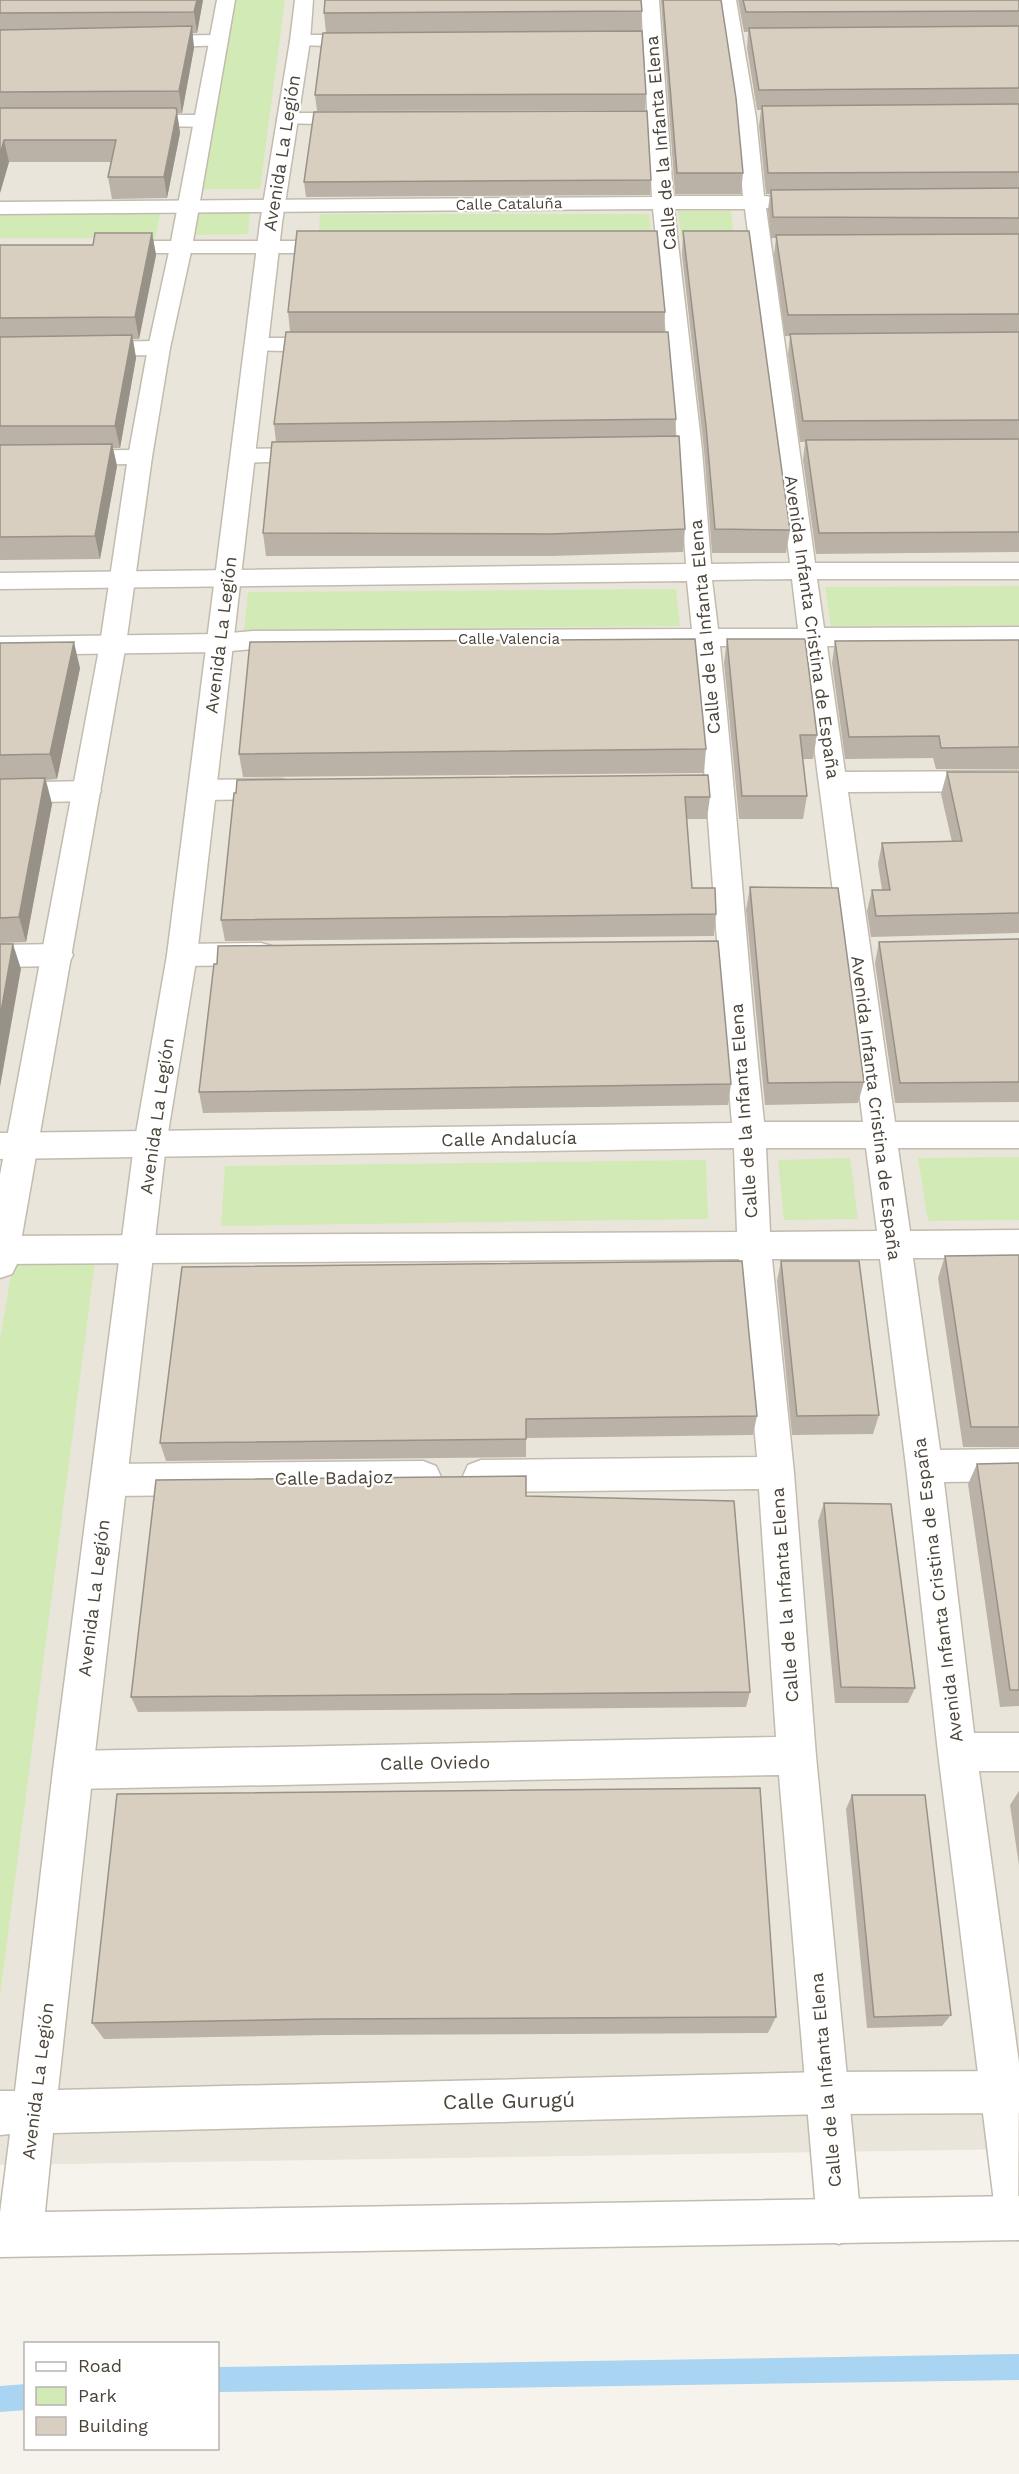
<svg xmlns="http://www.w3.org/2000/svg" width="1019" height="2474" viewBox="0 0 1019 2474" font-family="'Work Sans',sans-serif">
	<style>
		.residential { fill: #eae5da }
		.green { fill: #d2eab5 }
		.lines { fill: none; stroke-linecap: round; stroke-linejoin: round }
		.stream { fill: #a9d4f2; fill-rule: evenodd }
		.minor-casing { stroke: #c2bbae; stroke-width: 3 }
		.tertiary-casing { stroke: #c2bbae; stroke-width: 3 }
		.minor { fill: #fff; fill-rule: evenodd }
		.tertiary { fill: #fff; fill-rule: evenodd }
		.wall { fill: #bab2a6 }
		.shaded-wall { fill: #979187 }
		.building { fill: #d8cfc1; stroke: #979187; stroke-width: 1.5 }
		.labels { text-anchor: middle; stroke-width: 4.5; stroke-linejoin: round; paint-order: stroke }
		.far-street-label { font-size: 15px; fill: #4b4439; stroke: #fff }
		.street-label { font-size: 18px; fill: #4b4439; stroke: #fff }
		.near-street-label { font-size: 21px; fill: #4b4439; stroke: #fff }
	</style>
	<rect width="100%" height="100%" fill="#f6f3ec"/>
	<path class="residential" d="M0,0H1019V2149L0,2165Z"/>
	<path class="green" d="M232,0H285L260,189H196Z
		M0,210H161L155,238H0Z
		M678,211H731L734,239L681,238Z
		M197,213H250L248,234L194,235Z
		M320,214H649L652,240L318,242Z
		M1019,586V625L831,626L825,587Z
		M676,589L680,626L244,630L248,592Z
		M1019,1157V1220L928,1221L918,1158Z
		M850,1158L858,1219L784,1220L778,1160Z
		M706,1160L708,1219L221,1226L225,1166Z
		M95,1262L0,1996V1340L13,1263Z"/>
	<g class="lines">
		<path class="stream" d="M1019,2354V2380L218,2392V2367Z
			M26,2384V2410L0,2412V2386Z"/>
		<defs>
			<path id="minor" d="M641,0H659L673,196H743L736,118L718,0H736L756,118L764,196L784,198L788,202L784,206L766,208L815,563H1019V579H817L824,628L1019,627V645L827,646L845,772L1019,771V791L848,792L895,1122H1019V1148H898L910,1231L1019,1230V1258H913L940,1450L1019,1449V1481L944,1482L974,1733H1019V1771H979L1019,2063L1018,2240L1002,2234L996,2218L938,1752L906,1466L880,1259H772L794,1473L816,1756L861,2222L855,2238L839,2244L823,2238L817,2222L779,1775L73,1789L59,1784L53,1770L59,1756L73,1751L776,1737L759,1489L481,1492L468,1487L463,1476L468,1465L481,1460L757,1457L739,1259L0,1264V1236L737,1232L734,1148L0,1159V1133L732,1123C717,964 709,805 693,646L253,649L219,652L0,655V637L219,634L253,631L692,629L687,581L0,589V573L686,564L678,450L653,209L0,214V202L652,197ZM674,209H745L790,563L711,564L702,450ZM792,579L798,629H718L712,580ZM720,646H801L863,1122H764C747,964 737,805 720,646ZM766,1148H866L877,1231L770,1232Z
				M218,35L225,37L228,41L225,45L148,48L141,46L138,42L141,38L148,36Z
				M300,35H367L374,37L377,41L374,45L367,47L293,45L290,41L293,37Z
				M287,113H357L364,115L367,119L364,123L357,125L280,123L277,119L280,115Z
				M134,115H203L210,117L213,121L210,125L203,127L127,125L124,121L127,117Z
				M110,241H340L348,242L351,247L348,252L340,253H110L102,252L99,247L102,242Z
				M257,338H328L336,340L339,345L336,350L328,352L249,350L246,345L249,340Z
				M159,341L167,343L170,348L167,353L159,355L0,357V343Z
				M316,448L324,450L328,455L324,460L243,463L234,461L231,456L234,451L243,449Z
				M140,450L149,452L152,457L149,462L140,464L0,465V451Z
				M281,779L291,782L295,789L291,796L281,799L202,800L192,797L188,790L192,783L202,780Z
				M87,781L97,784L101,791L97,798L87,801L0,803V783Z
				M261,943L272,946L276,954L272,962L261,965L182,966L171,963L167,955L171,947L182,944Z
				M58,944L69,947L73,955L69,963L58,966L0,967V945Z
				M423,1461L436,1466L441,1477L436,1488L423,1493L109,1496L96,1491L91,1480L96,1469L109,1464Z"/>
			<path id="tertiary" d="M217,0H235L192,247L170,348L152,457L126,644L17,1264L12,1274L0,1278V1175L100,644L128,457L148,348L170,247Z
				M295,0H313L310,41L282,223L197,955L166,1145L93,1770L58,2090L827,2072L1019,2071V2113L827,2114L53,2133L45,2212L1019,2196V2240L0,2257V2213L10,2134L0,2135V2091H15L53,1770L134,1145L167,955L260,223L290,41Z"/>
		</defs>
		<use href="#minor" class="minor-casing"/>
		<use href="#tertiary" class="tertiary-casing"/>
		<use href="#minor" class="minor"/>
		<use href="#tertiary" class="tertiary"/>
	</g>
	<path class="wall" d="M0,0H203L197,33H192L194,48L182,113H177L180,133L167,198L112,199L108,177L111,162H9L0,193Z
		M661,0H721L743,173L741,194H675Z
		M738,0H1019V552L816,554L803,460L805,442H800L788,354L790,336H785L774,255L776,238H771L768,210L770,194H766L759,126L761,110H757L747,48L748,32H744Z
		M642,11L641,31L326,33L324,13Z
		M646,94L645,110L317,111L315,95Z
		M651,180L650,195L306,197L304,182Z
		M683,231L790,530L786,553H712L704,450L682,255Z
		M152,233L156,255L139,339H133L136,358L120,448H113L117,466L100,559L0,560V245H93Z
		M288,312H665L664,332L676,419L675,436L685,529L683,552L551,556H266L263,533L276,442L274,424L290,332Z
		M727,639L817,735L813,759H802L807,796L803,819H739L724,663Z
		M1019,640V769H936L933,758L845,759L832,663L835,641Z
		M0,643L80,668L57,779L46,780L52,804L26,942L0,943Z
		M706,749L704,773L243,777L239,754Z
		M947,772H1019V933L871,937L867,911L872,890H882L878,864L882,843L952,842L941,794Z
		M234,793L710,797L707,819H687L692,888L716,914L714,936L225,941L221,920Z
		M750,887L864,1082L858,1103L765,1105L746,910Z
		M1019,939V1102L895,1103L875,963L879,942Z
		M731,1084L728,1105L203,1113L199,1092Z
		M1019,1255V1447H963L938,1278L945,1256Z
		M781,1261L879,1415L873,1434L792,1435L777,1281Z
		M182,1267L757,1416L753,1435L526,1438V1457L166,1461L160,1443Z
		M1019,1463V1706L1000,1707L968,1484L977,1464Z
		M526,1496L750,1692L746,1707L138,1712L131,1697Z
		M824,1503L915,1688L908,1703H835L818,1521Z
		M760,1788L776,2017L768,2033L328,2035L104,2039L92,2023Z
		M1019,1791V1865L1010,1805Z
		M852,1795L951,2015L942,2026L867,2028L846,1809Z"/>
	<path class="shaded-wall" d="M197,0H203L197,33L194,12Z
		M192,26L194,48L182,113L179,91Z
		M177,112L180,133L167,198L164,177Z
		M4,140L9,162L0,193V155Z
		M152,233L156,255L139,339L135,317Z
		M132,335L136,358L120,448L115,426Z
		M112,444L117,466L100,559L95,536Z
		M74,642L80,668L57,779L50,754Z
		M45,778L52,804L26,942L19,917Z
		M13,944L21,969L0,1087V1017Z"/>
	<path class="building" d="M0,0H197L194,12L0,13Z
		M325,0H641L642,11L324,13Z
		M663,0H721L736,98L743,173H677Z
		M743,0H1019V11L746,12Z
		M192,26L179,91L0,92V30Z
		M1019,26V88L759,90L749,28Z
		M642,31L646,94L315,95L323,33Z
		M1019,104V172L768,173L762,106Z
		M0,108H176L177,112L164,177H108L116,140H4L0,155Z
		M647,111L651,180L304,182L314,112Z
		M1019,188V218L773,217L771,190Z
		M297,231H657L665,312H288Z
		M683,231H749L790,530L715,529L706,426Z
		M95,233H152L135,317L0,318V245H93Z
		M1019,234V314L788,315L776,235Z
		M286,332H668L676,419L274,424Z
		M1019,332V420L803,421L790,334Z
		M132,335L115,426H0V337Z
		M679,436L685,529L551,534L263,533L272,442Z
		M1019,439V532L819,533L806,440Z
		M112,444L95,536L0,537V445Z
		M695,639L706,749L239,754L250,642Z
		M727,639H805L817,735H800L807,796H742Z
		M1019,640V747L941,748L939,736L849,737L835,641Z
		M74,642L50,754L0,755V643Z
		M947,772H1019V913L876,916L872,890H890L882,843L962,841Z
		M708,775L710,797H685L692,888H715L716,914L221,920L234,793H236L237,780Z
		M45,778L19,917L0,918V779Z
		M750,887L838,888L864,1082L768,1083Z
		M1019,939V1082L900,1083L879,942Z
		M718,941L731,1084L199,1092L214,964H217L218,946Z
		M0,944H13L0,1017Z
		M1019,1255V1427H971L945,1256Z
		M742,1261L757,1416L526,1419V1439L160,1443L182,1267Z
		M781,1261H859L879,1415L797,1416Z
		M1019,1463V1690H1010L977,1464Z
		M526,1476V1496L734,1501L750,1692L131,1697L156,1480Z
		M824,1503L891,1504L915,1688L841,1687Z
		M760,1788L776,2017L322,2019L92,2023L117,1794Z
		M852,1795H925L951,2015L874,2017Z"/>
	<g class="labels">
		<g class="far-street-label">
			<text transform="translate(509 204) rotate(-1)" y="5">Calle Cataluña</text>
			<text x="509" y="644">Calle Valencia</text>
		</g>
		<g class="street-label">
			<text transform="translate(661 143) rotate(-95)" y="6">Calle de la Infanta Elena</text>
			<text transform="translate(282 153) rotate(-81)" y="6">Avenida La Legión</text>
			<text transform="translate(705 627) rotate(-95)" y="6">Calle de la Infanta Elena</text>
			<text transform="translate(812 627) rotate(82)" y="6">Avenida Infanta Cristina de España</text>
			<text transform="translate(221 635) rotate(-83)" y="6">Avenida La Legión</text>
			<text transform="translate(876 1108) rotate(83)" y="6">Avenida Infanta Cristina de España</text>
			<text transform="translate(744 1111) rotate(-94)" y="6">Calle de la Infanta Elena</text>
			<text transform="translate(157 1116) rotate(-82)" y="6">Avenida La Legión</text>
			<text transform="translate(509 1139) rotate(-1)" y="6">Calle Andalucía</text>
			<text transform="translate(334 1478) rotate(-1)" y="6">Calle Badajoz</text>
			<text transform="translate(938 1590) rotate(-97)" y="6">Avenida Infanta Cristina de España</text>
			<text transform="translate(785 1595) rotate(-94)" y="6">Calle de la Infanta Elena</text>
			<text transform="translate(94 1598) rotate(-83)" y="6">Avenida La Legión</text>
			<text transform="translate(435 1763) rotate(-1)" y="6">Calle Oviedo</text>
			<text transform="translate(826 2080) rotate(-95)" y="6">Calle de la Infanta Elena</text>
			<text transform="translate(38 2081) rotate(-83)" y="6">Avenida La Legión</text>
		</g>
		<g class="near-street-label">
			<text transform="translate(509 2101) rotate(-1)" y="7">Calle Gurugú</text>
		</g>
	</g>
	<rect x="24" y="2342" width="195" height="108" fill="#ffffff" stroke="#b7b4b0" stroke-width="1.5"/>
	<rect x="36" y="2362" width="30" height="9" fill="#ffffff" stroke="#b7b4b0" stroke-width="1.5"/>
	<text x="78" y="2372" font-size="18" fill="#4b4439">Road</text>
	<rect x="36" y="2387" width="30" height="18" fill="#d2eab5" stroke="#b7b4b0" stroke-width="1.5"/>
	<text x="78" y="2402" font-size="18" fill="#4b4439">Park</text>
	<rect x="36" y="2417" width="30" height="18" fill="#d8cfc1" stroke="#b7b4b0" stroke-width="1.5"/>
	<text x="78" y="2432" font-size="18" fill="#4b4439">Building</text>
</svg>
